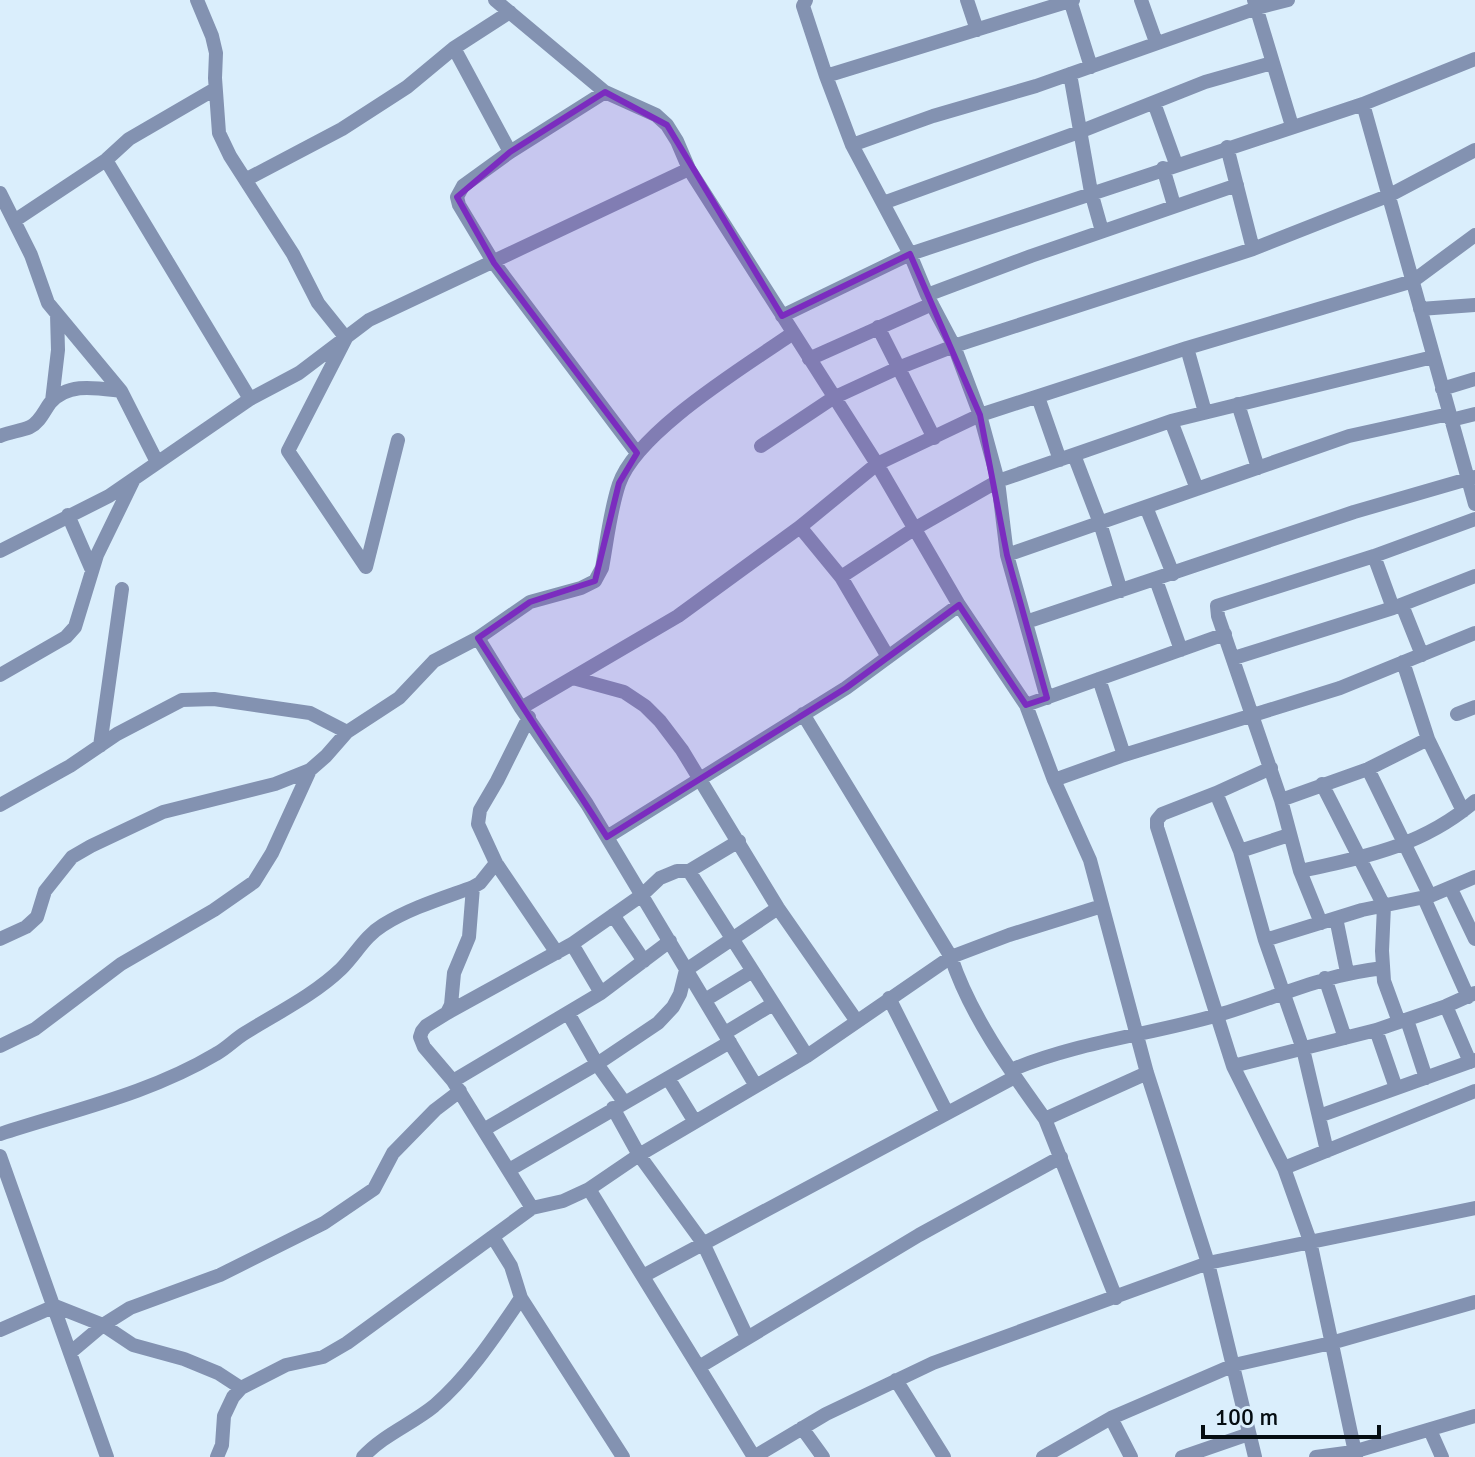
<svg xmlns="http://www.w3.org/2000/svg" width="1475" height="1457" viewBox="0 0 1475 1457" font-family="Signika,sans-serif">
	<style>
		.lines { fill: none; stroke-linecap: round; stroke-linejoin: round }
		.street { stroke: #8392b1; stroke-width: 14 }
		.marked { fill: #7b2cbf; fill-opacity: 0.2; stroke: #7b2cbf; stroke-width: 6; stroke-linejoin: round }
	</style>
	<rect width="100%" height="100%" fill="#daeefc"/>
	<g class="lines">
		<path class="street" d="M197,0L212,36L216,53L215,78L219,133L230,156L293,254L318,303L346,338L288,451L366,567
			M495,0L605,92L656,115L667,125L677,141L689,169L877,464L959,605L1026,705L1054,780L1090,860L1147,1073L1208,1263L1255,1457
			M806,0L803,6L826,76L852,145L910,254L927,295L954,346L980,415L998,481L1007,555L1047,698
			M967,0L977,30
			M1070,0L1091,67
			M1141,0L1156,42
			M1254,0L1292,126
			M454,48L510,152
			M1070,74L1091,192L1102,231
			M826,76L1073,0
			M605,92L510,152L463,186L457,197L459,205L494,263L637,453
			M1154,103L1176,164
			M1363,104L1475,504
			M852,145L933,116L1036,86L1257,8L1288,0
			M1227,147L1253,249
			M106,160L250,399
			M1163,168L1174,205
			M247,179L342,129L407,87L454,48L510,12
			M0,193L31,255L48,303L121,391L157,462
			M883,203L1079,132L1205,82L1272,63
			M14,221L106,160L129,139L215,89
			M927,295L1031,256L1237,185
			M1420,309L1475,305
			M782,316L910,254L1363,104L1475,59
			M878,327L934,438
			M1187,348L1205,412
			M809,359L932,304
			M1442,389L1475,379
			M1038,397L1060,460
			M52,401L58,350L57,314
			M1238,404L1258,468
			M1451,420L1475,414
			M1171,421L1197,489
			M0,436C9,432 21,431 30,427C40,422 44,411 50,403C68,382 96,388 121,391
			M761,446L833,398L898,368L954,346L1253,249L1390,195L1475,150
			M1074,455L1100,523L1121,591
			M1146,507L1173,574
			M68,515L91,568
			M800,527L841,577
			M0,551L109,496L250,399L299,373L369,320L689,169
			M1007,555L1349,436L1449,414
			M1374,556L1393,608
			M366,567L398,440
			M1156,580L1181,650
			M1402,605L1422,655
			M1026,622L1354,512L1475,477
			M478,638L521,708L587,804L756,1086
			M888,657L841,577L914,529L998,481L1171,421L1433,357
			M1234,658L1393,608L1475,576
			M0,675L66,637L75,627L97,555L133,481
			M573,678L624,692L645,706L660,721L682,750L778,908L856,1020
			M1099,679L1124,755
			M1026,705L1225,634
			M521,708L678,616L800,527L877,464L980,415L1187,348L1413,281L1475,235
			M803,714L951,957C970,1015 1009,1069 1045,1119
			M1457,714L1475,707
			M529,717L497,781L480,810L478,824L496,863L557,953
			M1428,739L1463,811
			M100,746L122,589
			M1271,768L1216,793L1162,814L1157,820V827L1233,1066L1284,1168L1310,1241L1356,1457
			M1368,769L1430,896
			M1054,780L1124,755L1340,688L1475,633
			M1322,784L1384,906L1382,951L1384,981L1399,1022
			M1216,793L1240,851L1265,940L1303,1049L1327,1151
			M1281,800L1368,769L1428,739L1403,662
			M0,805L70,766L117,734L182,700L214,699L310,713L347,732
			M607,837L846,688L959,605
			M1240,851L1289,835
			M689,871L807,1056
			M1300,871C1365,857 1423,846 1475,801
			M1451,889L1475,939
			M1424,898L1468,997
			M613,915L644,961
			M1336,918L1347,972
			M1321,923L1300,871L1281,800L1218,616L1217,606L1374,556L1475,519
			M0,939L26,927L37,917L45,891L72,857L91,846L163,812L275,784L310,770L326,756L347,732L399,698L434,661L478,638L530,602L581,588L595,581L602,568C607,541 610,511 619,484C637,431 746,366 793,333
			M1265,940L1362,910L1430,896L1475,877
			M572,944L601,993
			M1325,978L1345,1038
			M889,998L946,1111
			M705,1000L751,972
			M1446,1006L1470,1062
			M447,1013L451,1005L454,973L469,937L473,887L480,883L496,863
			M568,1013L597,1064L624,1102
			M1407,1020L1426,1078
			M1376,1030L1396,1088
			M725,1033L773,1004
			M0,1046L35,1029L121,964L214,910L254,882L272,853L310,770
			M1233,1066L1376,1030L1446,1006L1475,993
			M1011,1070C1077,1042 1149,1035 1218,1015C1276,998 1321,975 1383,968
			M668,1078L695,1122
			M453,1081L601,993L670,941
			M613,1108L639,1155L703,1243L747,1337
			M1319,1116L1475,1060
			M485,1129L597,1064L658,1023L673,1007L680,994L686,970L778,908
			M0,1134C73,1110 149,1094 216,1054C227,1048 235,1039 245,1033C277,1013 314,995 341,969C356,954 365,936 383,925C410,908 443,898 473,887
			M0,1156L107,1457
			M1284,1168L1475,1091
			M509,1170L730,1042
			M589,1189L754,1457L826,1414L933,1363L1208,1263L1475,1208
			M532,1208L453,1081L424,1047L420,1037L422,1031L426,1026L447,1013L572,944L642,895L660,878L677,871H689L739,841
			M493,1237L511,1266L521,1298L623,1457
			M643,1276L1015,1077
			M1116,1298L1045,1119L1147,1073
			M0,1330L55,1306L103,1325L133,1345L184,1359L218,1373L241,1388
			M71,1352L103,1325L130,1308L220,1275L324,1223L374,1189L393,1153L435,1110L460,1091
			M699,1367L919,1235L1061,1157
			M896,1380L944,1457
			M1111,1418L1131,1457
			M802,1428L823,1457
			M1430,1430L1442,1457
			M217,1457L222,1445L224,1416L233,1397L241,1388L286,1365L323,1357L347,1343L532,1208L563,1201L589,1189L639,1155L807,1056L951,957L1009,935L1102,906
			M363,1457C383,1435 412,1424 434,1406C469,1376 495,1336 521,1298
			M1043,1457L1111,1418L1234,1365L1331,1343L1475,1302
			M1182,1457L1249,1434
			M1316,1457L1353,1452L1475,1416"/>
	</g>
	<path class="marked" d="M605,92L667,125L782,316L910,254L980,415L1007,555L1047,698L1026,705L959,605L846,688L607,837L478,638L530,602L595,581L619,483L637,453L494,263L457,197L510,152Z"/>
	<path d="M1203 1425v12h176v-12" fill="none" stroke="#050d12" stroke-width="4"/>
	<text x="1215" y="1425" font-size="24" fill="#050d12" stroke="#daeefc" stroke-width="6" paint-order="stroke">100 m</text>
</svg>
